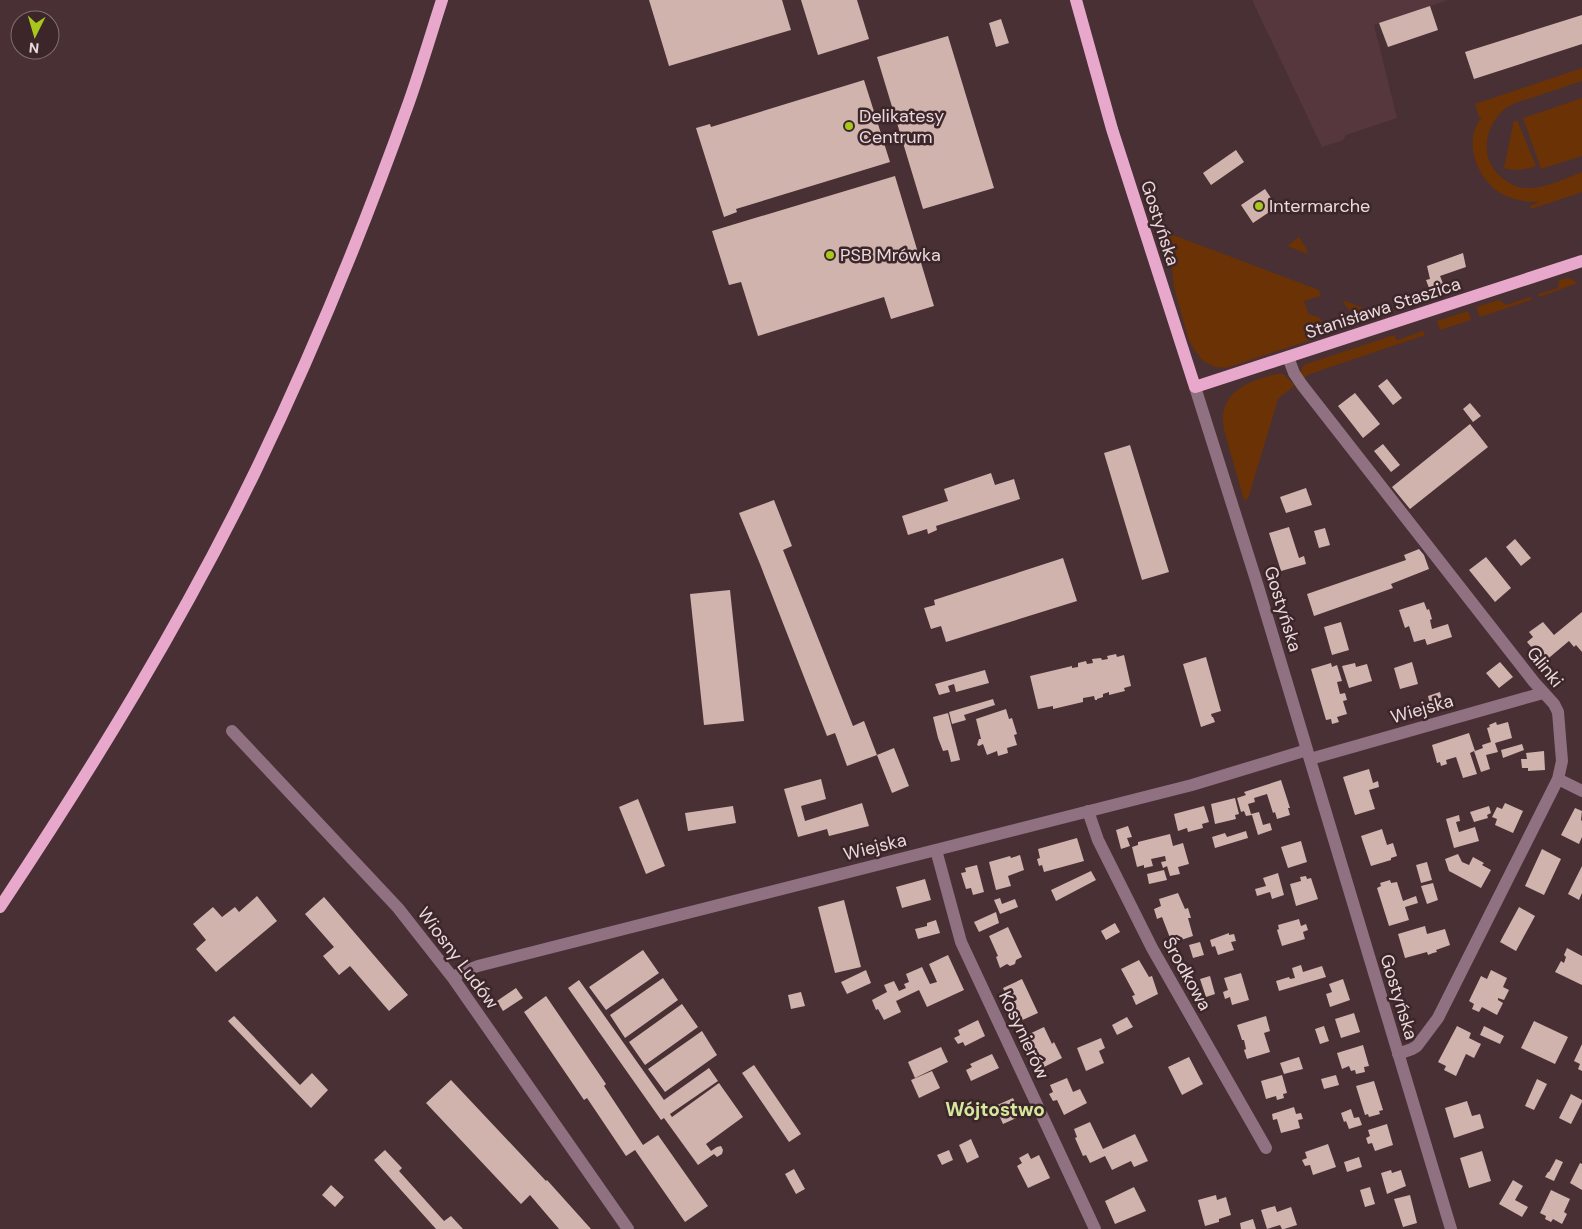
<svg xmlns="http://www.w3.org/2000/svg" width="1582" height="1229" viewBox="0 0 1582 1229" font-family="'DM Sans',sans-serif">
	<style>
		.built { fill: #56373d }
		.green { fill: #6a3205 }
		.building { fill: #d1b3ae }
		.lines { fill: none; stroke-linecap: round; stroke-linejoin: round }
		.minor { stroke: #907182; stroke-width: 12 }
		.major { stroke: #e8a8cc; stroke-width: 12 }
		.poi-dot { fill: #a8c71d; stroke: #3d262a; stroke-width: 2 }
		.labels { text-anchor: middle; stroke-width: 5; stroke-linejoin: round; paint-order: stroke }
		.poi-label { font-size: 18px; fill: #eadadd; stroke: #3d262a; text-anchor: start }
		.street-label { font-size: 18px; fill: #eadadd; stroke: #3d262a }
		.neighbourhood-label { font-size: 19px; font-weight: bold; fill: #d4e99d; stroke: #3d262a }
	</style>
	<rect width="100%" height="100%" fill="#483034"/>
	<path class="built" d="M1252,0H1448L1374,25L1397,118L1346,135L1343,140L1322,147Z"/>
	<path class="green" d="M1582,68V81C1566,86 1550,92 1534,97C1525,100 1514,102 1506,108C1482,127 1479,163 1505,180C1511,184 1516,187 1523,188C1543,190 1563,179 1582,172V192L1531,209L1530,206L1539,202C1526,202 1513,200 1502,194C1477,181 1462,140 1482,117H1479L1475,104Z
		M1582,98V156L1541,169L1523,118Z
		M1516,120L1518,122L1536,166C1525,170 1515,171 1504,168L1513,125V122Z
		M1168,233L1319,290L1321,296L1304,301L1309,315C1317,314 1326,320 1322,330C1319,337 1312,340 1305,342L1226,368L1215,367L1203,361L1193,348L1188,338L1177,298L1174,287Z
		M1299,237L1306,248L1308,254L1287,246Z
		M1569,278L1578,283L1539,297L1538,294L1558,288L1559,280Z
		M1530,297L1531,300L1480,317L1476,307L1499,300L1506,305Z
		M1342,300L1384,316C1368,322 1351,316 1342,300Z
		M1468,311L1471,320L1440,330L1437,321Z
		M1423,331L1425,335L1307,375L1302,380C1301,373 1300,367 1306,364L1394,335L1397,340Z
		M1276,374H1283L1295,385L1278,399L1248,499L1244,500L1224,430C1217,393 1246,382 1276,374Z"/>
	<path class="building" d="M649,0H782L791,30L669,66Z
		M801,0H857L869,39L818,55Z
		M1430,6L1438,30L1388,47L1379,23Z
		M1582,15V44L1474,79L1465,52Z
		M1001,19L1009,43L996,47L989,23Z
		M948,36L994,188L923,209L877,57Z
		M864,80L890,162L736,209L737,212L724,217L696,128L710,124L711,127Z
		M1236,150L1244,162L1211,185L1203,173Z
		M895,176L934,306L891,319L884,297L758,336L741,282L729,285L712,231Z
		M1265,189L1277,207L1253,223L1241,205Z
		M1463,253L1466,267L1440,276L1444,286L1439,288L1438,285L1429,288L1426,280L1430,279L1427,266Z
		M1387,379L1402,398L1393,405L1378,386Z
		M1355,393L1380,424L1363,438L1338,406Z
		M1470,403L1481,416L1473,422L1463,409Z
		M1470,424L1488,447L1410,509L1392,487Z
		M1383,444L1400,465L1391,472L1374,451Z
		M1130,445L1169,572L1142,580L1104,453Z
		M991,473L995,485L1014,479L1020,499L936,526L937,530L928,534L927,529L908,535L902,516L948,501L944,489Z
		M1306,488L1312,505L1286,513L1280,497Z
		M774,500L792,546L783,550L853,726L864,721L877,755L847,766L835,733L827,736L760,564L739,513Z
		M1289,527L1299,558L1304,556L1306,564L1281,571L1269,533Z
		M1325,528L1330,545L1319,548L1314,531Z
		M1515,539L1531,558L1521,566L1506,547Z
		M1419,549L1424,555L1429,569L1391,584L1393,588L1314,616L1307,594L1406,560L1404,555Z
		M1486,557L1511,588L1495,602L1469,570Z
		M1063,558L1077,601L946,642L941,626L931,629L924,608L935,605L934,600Z
		M730,590L744,721L704,725L690,594Z
		M1424,602L1427,610L1429,609L1432,619L1430,620L1432,629L1448,624L1452,637L1427,645L1425,639L1414,642L1409,626L1405,628L1399,610Z
		M1582,612V652L1576,645L1574,647L1569,641L1544,662L1527,642L1533,637L1529,632L1543,622L1554,635Z
		M1341,622L1349,650L1332,655L1324,627Z
		M1116,654L1117,657L1124,655L1131,686L1124,688L1125,691L1109,695V692L1103,694V697L1097,699V700H1095L1094,696L1089,697L1083,698V702L1053,709V706L1038,709L1030,676L1072,666V668L1078,667V663L1086,661L1087,664L1093,663L1092,659L1101,658L1102,660L1108,659L1107,656Z
		M1206,657L1221,711L1211,714L1212,717H1213L1215,722L1201,727L1183,664Z
		M1412,662L1418,684L1400,689L1394,668Z
		M1500,662L1513,677L1499,688L1486,673Z
		M1331,663L1332,667L1337,665L1342,681L1337,682L1340,694L1345,693L1347,700L1343,701L1347,714L1337,717L1339,722L1332,724L1331,719L1326,720L1311,669Z
		M1355,663L1356,667L1367,664L1372,681L1349,688L1342,666Z
		M985,670L989,683L956,692L954,684L948,686L950,692L939,695L935,684Z
		M1440,692L1443,704L1431,708L1428,696Z
		M993,699L995,705L964,715L966,720L952,724L949,712Z
		M1006,709L1009,719L1012,718L1017,734L1014,735L1017,745L1007,748L1008,753L998,756L997,751L987,755L983,744L979,746L977,745L979,739H981L976,719Z
		M948,713L960,760L951,762L948,750L943,751L938,738L933,717Z
		M1496,722L1497,725L1508,722L1512,738L1495,743L1498,752L1486,755L1490,769L1481,772L1474,751L1470,753L1477,774L1463,778L1456,757L1446,760L1447,764L1441,766L1440,762L1437,763L1432,745L1469,733L1475,751L1483,748L1482,745L1491,742L1487,728L1490,727L1489,725Z
		M1522,744L1524,750L1503,758L1501,750Z
		M894,748L909,786L892,793L877,755Z
		M1544,751L1545,770L1528,771V768H1522L1521,759H1527L1526,753Z
		M1369,769L1373,783L1378,781L1379,787L1369,790L1375,809L1355,815L1343,777Z
		M821,779L826,799L801,806L805,821L862,803L869,826L829,836L827,829L798,837L784,789Z
		M1281,780L1290,808H1288L1290,815L1277,819L1275,812L1273,813L1267,794L1254,798L1255,802L1248,804L1251,814L1259,812L1263,825L1270,823L1272,830L1258,835L1252,815L1246,816L1244,811L1241,812L1237,798L1246,795L1244,792Z
		M1235,798L1239,814L1235,815L1236,819L1215,824L1211,804Z
		M638,799L665,866L646,874L619,807Z
		M1505,803L1523,811L1513,833L1495,825L1497,819L1492,817L1497,807L1502,809Z
		M733,806L736,823L688,831L685,813Z
		M1204,806L1209,822L1202,824L1203,828L1188,832L1187,828L1178,831L1174,814Z
		M1489,806L1491,813L1487,815L1488,818L1474,822L1470,812Z
		M1575,808L1582,811L1581,820L1582,821V837L1579,844L1561,835Z
		M1459,815L1460,821L1456,822L1459,832L1475,827L1479,841L1454,848L1446,819Z
		M1128,826L1132,837L1127,838L1130,846L1121,849L1116,830Z
		M1382,829L1387,845L1393,843L1397,856L1391,858V860L1371,866L1361,836Z
		M1246,831L1248,838L1215,848L1212,837L1225,833L1227,837Z
		M1170,834L1173,846L1183,843L1189,864L1178,867L1180,874L1170,876L1167,866L1163,868L1161,862L1166,861L1165,856L1151,859L1153,866L1144,868V865L1137,867L1132,847L1138,845V842Z
		M1077,838L1084,861L1044,872L1042,865L1039,866L1037,859L1040,858L1038,849Z
		M1301,841L1307,862L1288,868L1281,847Z
		M1542,849L1561,859L1544,895L1525,886Z
		M1458,854L1462,862L1469,865L1473,857L1484,863L1482,865L1491,870L1481,888L1449,871L1445,859Z
		M1020,855L1024,870L1008,876L1011,886L996,890L989,862L1010,856L1011,858Z
		M1427,862L1432,880L1421,883L1416,865Z
		M977,865L984,892L973,895L971,888L966,889L961,873L966,872L965,868Z
		M1582,866V893L1579,900L1568,894Z
		M1164,870L1167,880L1149,884L1147,874Z
		M1091,871L1096,880L1056,901L1051,890Z
		M1278,873L1284,895L1272,899L1270,892L1257,896L1255,889L1266,886L1263,878Z
		M1306,876L1307,879L1311,878L1318,899L1296,906L1290,884L1301,881L1300,877Z
		M925,879L931,900L902,908L896,887Z
		M1390,880L1391,883L1397,882L1403,901L1416,896L1418,903L1405,907L1409,920L1389,926L1377,888L1381,886L1380,883Z
		M1433,883L1438,900L1427,904L1421,886Z
		M1178,893L1185,909L1188,908L1191,918H1188L1193,936L1172,943L1162,917L1157,919L1154,909L1161,906L1159,899Z
		M257,896L277,921L216,972L196,949L206,940L193,924L213,907L222,917L235,907L239,912Z
		M324,897L408,995L389,1011L350,966L339,975L323,956L334,947L305,914Z
		M1000,898L1002,904L1015,899L1018,907L1000,914L994,900Z
		M844,900L861,967L835,973L818,907Z
		M1519,907L1535,916L1516,951L1500,942Z
		M996,912L999,923L979,932L974,922Z
		M1299,919L1301,926L1306,924L1308,930L1303,932L1305,939L1282,946L1277,930L1279,929L1278,925Z
		M936,920L940,933L918,939L915,929L927,926V923Z
		M1115,923L1120,932L1106,940L1101,931Z
		M1425,926L1427,934L1445,929L1450,945L1436,950L1437,952L1433,953L1428,955L1427,952L1405,958L1398,934Z
		M1008,927L1022,957L1016,960L1015,964L1010,966L1007,964L1000,968L996,957L998,956L989,936Z
		M1229,933V935L1234,934L1236,941L1231,942L1234,950L1218,955L1215,946L1212,947L1210,940Z
		M1200,942L1204,955L1193,958L1189,945Z
		M1567,948L1582,956V985L1555,972L1561,961L1564,963L1566,957L1564,955Z
		M643,950L659,973L606,1010L589,987Z
		M948,955L964,990L927,1007L919,990L896,1001L901,1012L884,1020L878,1009L876,1010L872,1000L887,992L884,985L894,981L899,991L906,988L904,984L909,982L906,974L922,967L930,984L937,982L929,964Z
		M1139,960L1149,977L1152,976L1158,994L1136,1005L1132,996L1135,995L1121,969Z
		M1301,965L1303,972L1322,966L1326,977L1279,991L1276,981L1289,977L1290,979L1295,978L1292,968Z
		M866,970L871,983L847,994L841,982Z
		M1491,970L1507,978L1503,987L1509,990L1504,1000L1498,998V1000L1503,1003L1497,1015L1482,1007L1479,1012L1472,1009L1474,1004L1469,1001L1481,976L1487,979Z
		M1241,973L1249,1000L1232,1005L1230,997L1225,999L1223,992L1228,990L1224,978Z
		M1210,976L1215,994L1206,997L1200,979Z
		M663,978L678,1000L625,1038L610,1015Z
		M1022,979L1038,1013L1018,1022L1003,988Z
		M1343,979L1350,1000L1330,1007L1326,994L1332,992L1329,984Z
		M579,980L664,1100L709,1068L718,1081L670,1114L672,1117L719,1083L743,1117L706,1144L711,1151L717,1147L721,1146L723,1150L722,1154L717,1157L714,1154L698,1165L664,1118L661,1120L568,988Z
		M516,988L523,998L503,1011L497,1001Z
		M801,992L805,1006L791,1009L788,995Z
		M546,996L606,1084L604,1086L643,1145L658,1135L708,1206L685,1222L635,1150L626,1156L587,1098L584,1100L524,1012Z
		M682,1004L698,1027L645,1065L629,1042Z
		M1354,1013L1360,1032L1341,1038L1335,1019Z
		M234,1016L300,1085L312,1073L328,1090L311,1108L228,1021Z
		M1266,1016L1270,1031L1264,1033L1270,1052L1247,1059L1244,1050L1246,1049L1244,1040H1242L1237,1025Z
		M1127,1017L1133,1027L1117,1035L1112,1025Z
		M978,1020L985,1036L965,1046L963,1042L958,1044L954,1038L960,1035L958,1030Z
		M1534,1021L1568,1037L1555,1064L1521,1048Z
		M1324,1026L1329,1041L1320,1044L1315,1029Z
		M1457,1026L1471,1033L1469,1038L1481,1044L1474,1058L1466,1054L1456,1076L1444,1070L1446,1066L1438,1062Z
		M1484,1026L1504,1036L1500,1044L1480,1035Z
		M1044,1027L1052,1044L1054,1042L1062,1058L1040,1069L1025,1036Z
		M702,1031L717,1055L665,1092L648,1069Z
		M1101,1038L1105,1048L1099,1051L1104,1063L1086,1071L1077,1048Z
		M1582,1044V1071L1578,1069L1580,1064L1574,1061Z
		M1363,1045L1369,1066L1364,1067L1365,1072L1356,1074L1355,1070L1351,1071L1349,1066L1342,1069L1337,1053Z
		M941,1047L948,1062L915,1078L908,1062Z
		M992,1054L999,1068L971,1081L966,1070L972,1067L970,1064Z
		M1189,1057L1203,1084L1182,1095L1168,1067Z
		M1299,1057L1303,1069L1284,1074L1280,1063Z
		M754,1065L801,1134L789,1142L742,1073Z
		M932,1071L940,1088L919,1098L911,1080Z
		M1282,1075L1287,1093L1283,1094L1284,1098L1277,1100L1276,1096L1266,1099L1261,1081Z
		M1336,1075L1339,1085L1324,1089L1321,1079Z
		M1067,1078L1073,1092L1080,1089L1087,1103L1064,1115L1057,1100L1053,1101L1049,1094L1053,1092L1050,1085Z
		M1537,1079L1547,1084L1534,1110L1525,1106Z
		M451,1080L546,1181L547,1180L591,1229H559L530,1195L521,1204L426,1103Z
		M1374,1081L1383,1110L1379,1111L1380,1114L1369,1117L1368,1114L1365,1115L1356,1086Z
		M1571,1094L1582,1100V1102L1571,1124L1559,1118Z
		M1013,1098L1021,1116L1003,1124L995,1106Z
		M1467,1101L1472,1116L1480,1114L1484,1128L1454,1138L1445,1108Z
		M1294,1107L1296,1114L1301,1113L1303,1119L1298,1120L1300,1128L1281,1133L1277,1119L1273,1120L1272,1114Z
		M1351,1109L1354,1118L1359,1117L1362,1125L1349,1129L1346,1121L1344,1122L1341,1113Z
		M1090,1122L1103,1149L1135,1134L1148,1161L1134,1167L1131,1161L1112,1170L1105,1156L1090,1163L1086,1155L1083,1156L1075,1138L1077,1137L1074,1129Z
		M1387,1124L1393,1145L1375,1151L1372,1143L1368,1144L1366,1138L1370,1136L1368,1130Z
		M971,1139L979,1157L967,1163L959,1145Z
		M1328,1144L1336,1167L1313,1175L1310,1165L1305,1166L1302,1160L1307,1158L1305,1152Z
		M385,1150L402,1168L399,1171L444,1221L451,1216L463,1229H436L374,1160Z
		M949,1150L953,1160L942,1165L937,1155Z
		M1482,1151L1491,1181L1469,1188L1460,1158Z
		M1028,1153L1031,1159L1039,1155L1050,1178L1028,1188L1017,1166L1022,1163L1019,1158Z
		M1359,1157L1362,1167L1347,1172L1344,1162Z
		M1556,1159L1563,1162L1554,1181L1545,1177L1548,1172H1549Z
		M1580,1163L1582,1164V1190L1570,1183Z
		M794,1169L805,1189L796,1194L785,1174Z
		M1391,1170L1392,1173L1401,1170L1406,1186L1387,1194L1381,1173Z
		M1513,1180L1523,1186L1515,1200L1528,1207L1522,1217L1499,1204Z
		M331,1185L344,1197L335,1207L322,1195Z
		M1134,1187L1146,1211L1115,1224L1105,1201Z
		M1370,1187L1375,1204L1365,1207L1360,1190Z
		M1551,1190L1570,1199L1564,1212L1567,1214L1562,1224L1553,1219L1551,1222L1545,1219L1546,1216L1540,1213Z
		M1216,1195L1217,1200L1226,1197L1231,1215L1219,1219V1222L1205,1226L1198,1200Z
		M1410,1195L1417,1223L1403,1227L1394,1199Z
		M1275,1206L1277,1212L1291,1207L1297,1225L1284,1229H1282L1280,1225L1267,1229L1261,1210Z
		M1253,1219L1256,1229H1241L1240,1223Z"/>
	<g class="lines">
		<path class="minor" d="M1288,357L1294,373L1302,385L1534,682L1554,704L1558,712L1562,761L1558,779L1438,1018L1417,1046L1412,1049L1398,1054
			M1195,387L1256,580L1451,1229
			M232,731L398,908L453,978L628,1229
			M1310,759L1543,693
			M1558,779L1582,791
			M1088,811L1098,840L1152,948L1266,1148
			M936,850L961,942L1095,1229
			M453,978L462,972L478,966L1192,785L1307,750"/>
		<path class="major" d="M1076,0L1112,129L1195,387L1582,261
			M0,907C93,767 181,624 255,472C313,352 364,228 409,102C421,68 431,34 442,0"/>
	</g>
	<g class="poi-dot">
		<circle cx="849" cy="126" r="5"/>
		<circle cx="1259" cy="206" r="5"/>
		<circle cx="830" cy="255" r="5"/>
	</g>
	<g class="labels">
		<g class="poi-label">
			<text x="859" y="122">Delikatesy<tspan x="859" dy="21">Centrum</tspan></text>
			<text x="1269" y="212">Intermarche</text>
			<text x="840" y="261">PSB Mrówka</text>
		</g>
		<g class="street-label">
			<text transform="translate(1160 223) rotate(72)" y="6">Gostyńska</text>
			<text transform="translate(1383 308) rotate(-18)" y="6">Stanisława Staszica</text>
			<text transform="translate(1283 609) rotate(73)" y="6">Gostyńska</text>
			<text transform="translate(1545 667) rotate(51)" y="6">Glinki</text>
			<text transform="translate(1422 709) rotate(-16)" y="6">Wiejska</text>
			<text transform="translate(875 847) rotate(-14)" y="6">Wiejska</text>
			<text transform="translate(458 958) rotate(53)" y="6">Wiosny Ludów</text>
			<text transform="translate(1187 974) rotate(61)" y="6">Środkowa</text>
			<text transform="translate(1399 997) rotate(73)" y="6">Gostyńska</text>
			<text transform="translate(1024 1035) rotate(65)" y="6">Kosynierów</text>
		</g>
		<g class="neighbourhood-label">
			<text x="995" y="1116">Wójtostwo</text>
		</g>
	</g>
	<g transform="translate(35 35) rotate(185)"><circle r="24" fill="#3d262a" stroke="#826e72"/>
	<path d="M0-4L9 19L0 12L-9 19Z" fill="#a8c71d"/>
	<text y="-8" font-size="14" font-weight="bold" text-anchor="middle" fill="#eadadd">N</text>
	</g>
</svg>
